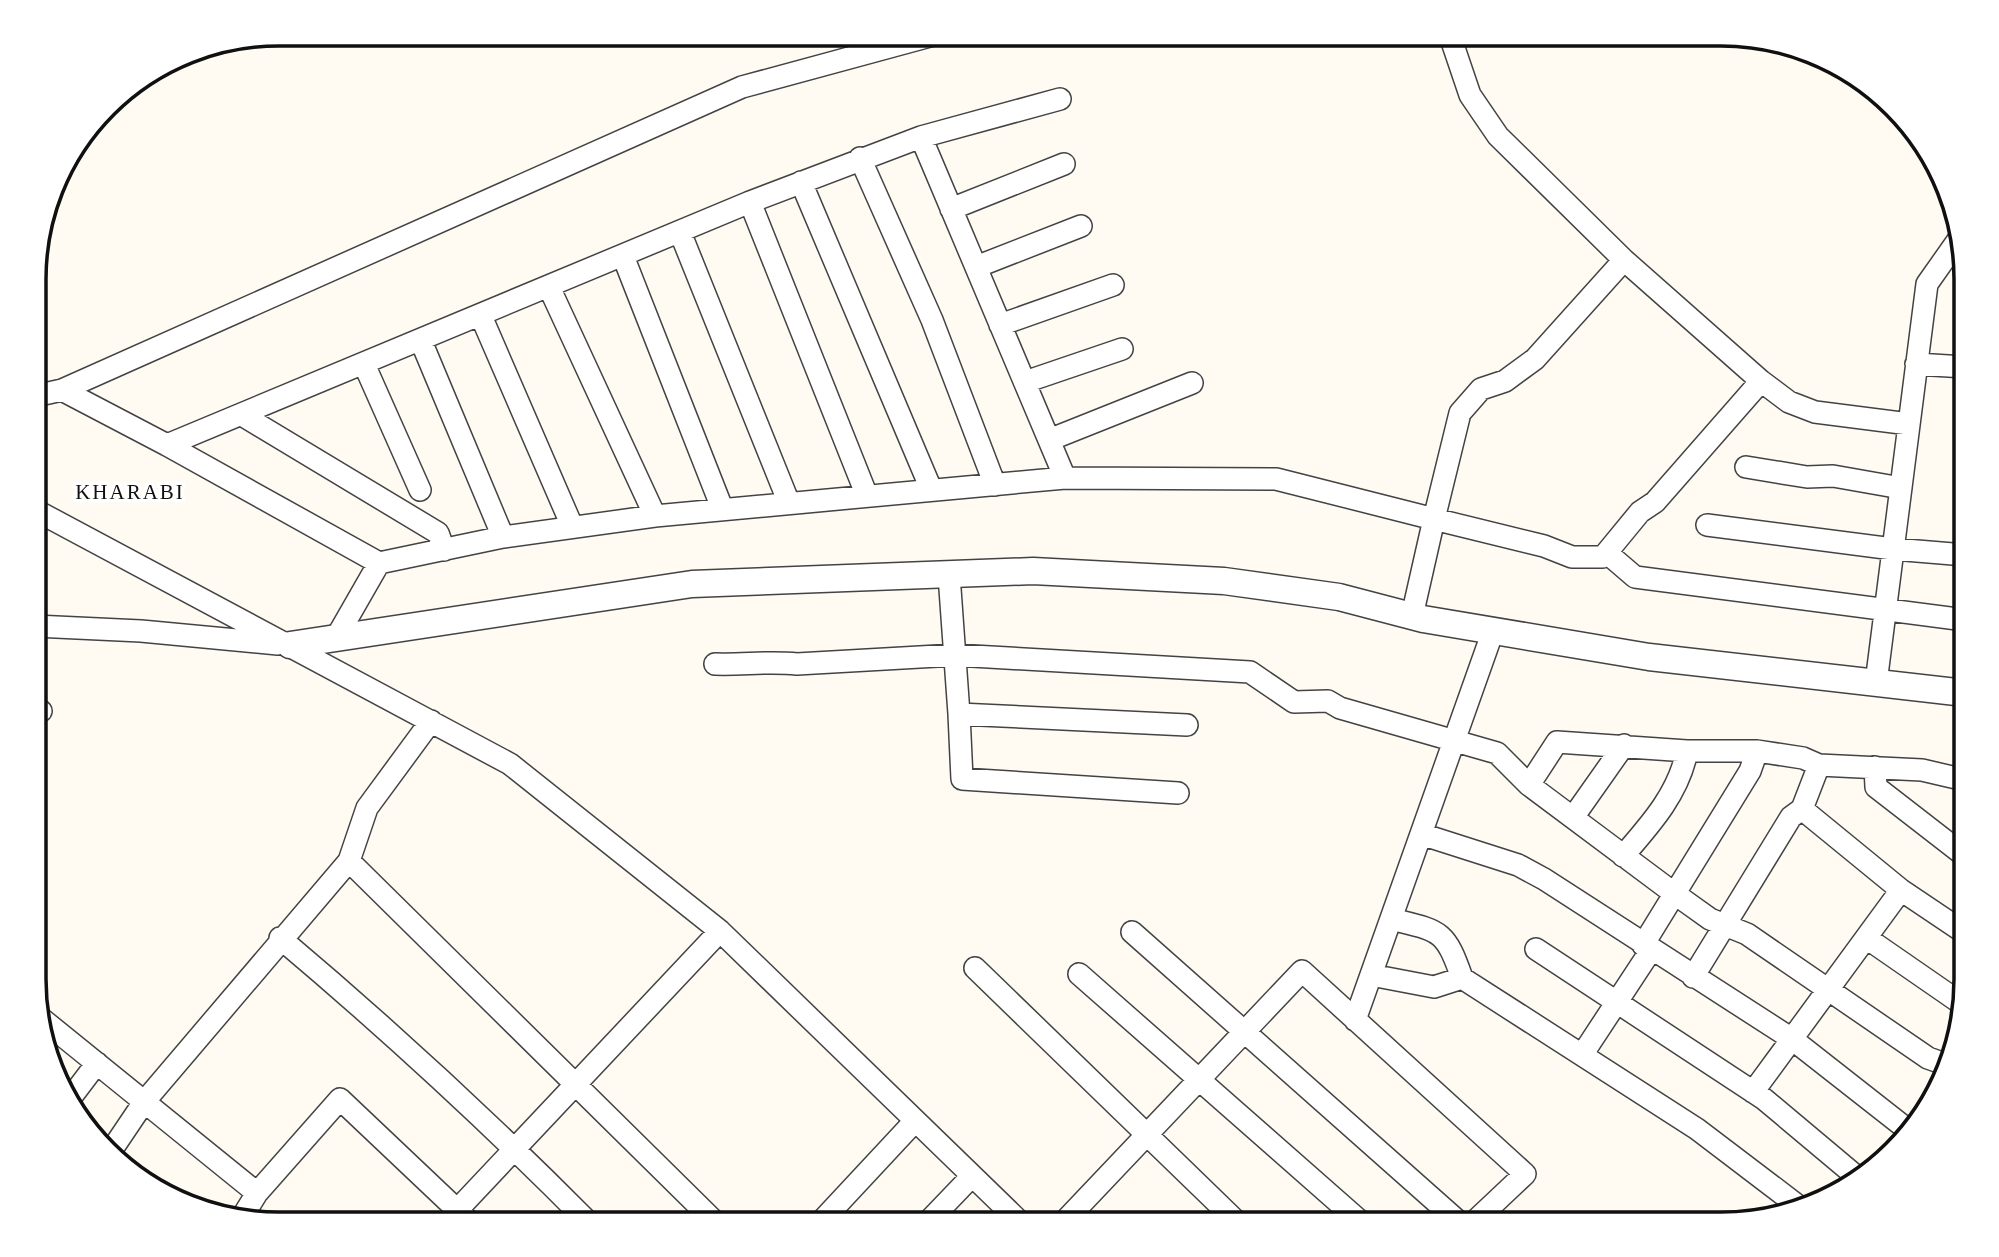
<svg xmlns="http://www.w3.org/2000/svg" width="1999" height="1257" viewBox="0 0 1999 1257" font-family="'Times New Roman',serif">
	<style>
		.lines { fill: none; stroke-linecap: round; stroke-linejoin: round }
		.minor-casing { stroke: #434343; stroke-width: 24 }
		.tertiary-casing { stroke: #434343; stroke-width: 29 }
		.minor { stroke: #fff; stroke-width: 21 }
		.tertiary { stroke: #fff; stroke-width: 26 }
		.labels { text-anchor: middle; stroke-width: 7; stroke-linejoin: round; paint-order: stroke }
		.quarter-label { font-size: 21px; letter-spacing: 2px; fill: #101010; stroke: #fff }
		.rim { fill: none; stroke: #101010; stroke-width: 3.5 }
	</style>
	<rect width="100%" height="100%" fill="#fffbf3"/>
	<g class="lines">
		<defs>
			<path id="minor" d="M1449,33L1470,95L1498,136L1624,260L1761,381L1789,402L1815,412L1909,424
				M921,137L1060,99
				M860,158L932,320L995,485
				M801,182L931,489
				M750,202L867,496
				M951,209L1064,164
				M680,232L789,503
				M623,256L722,508
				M1624,260L1535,359L1505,381L1481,389L1460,413L1434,519L1544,546L1572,557H1603L1640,512L1655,502L1761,381
				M976,267L1081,226
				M549,287L655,516
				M481,316L572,526
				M1000,325L1113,285
				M421,341L503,537
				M364,364L420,490
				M1916,364L1965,367
				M1025,382L1122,349
				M62,390L167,445
				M35,396L62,390L742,87L941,33
				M242,415L438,533L444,550
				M1049,440L1192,383
				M1746,467L1807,477L1833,476L1901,488
				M1065,478L1276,479L1434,519L1412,616
				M35,510L510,764L720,931L1021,1223
				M1707,525L1893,549L1965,555
				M1607,553L1635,577L1965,620
				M949,575L959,714
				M35,626L141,631L278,644
				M336,638L379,563L167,445L750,202L921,137L1065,478L655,516L503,537L379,563
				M715,664C743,665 769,661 797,664L955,655L1250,672L1294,702L1328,701L1340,708L1497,753L1529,785L1675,894L1710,919L1747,934L1928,1058L1942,1063
				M1876,683L1927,284L1958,240
				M35,710L41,711
				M431,721L367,808L349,861L717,1224
				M1875,767L1876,787L1965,856
				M1529,785L1557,742L1687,751H1757L1803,758L1819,765L1922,770L1965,780
				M1178,793L962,779L959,714L1187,725
				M1802,809L1901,890L1965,933
				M1574,816L1624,745
				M1421,834L1518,865L1544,879L1792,1039L1908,1130
				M1623,856C1650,825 1679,793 1687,751
				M1391,919C1440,931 1445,929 1462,978
				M1132,932L1460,1223
				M280,938C388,1029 491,1124 590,1224
				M1868,939L1962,1004
				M1643,945L1750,771L1757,751
				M1536,949L1764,1099L1857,1177
				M975,968L1238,1223
				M1079,974L1362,1223
				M1371,975L1434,987L1462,978L1697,1129L1797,1205
				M1693,977L1791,817L1802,809L1819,765
				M37,1015L257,1193L340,1099L472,1224
				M1355,1020L1493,631
				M1582,1055L1651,950
				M1753,1092L1901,890
				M69,1100L97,1063
				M111,1151L144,1102L349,861
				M241,1219L257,1193
				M1063,1223L1302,971L1525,1174L1473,1223
				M444,1224L720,931
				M819,1224L915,1121
				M926,1224L972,1176"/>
			<path id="tertiary" d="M290,645L692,584L1033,571L1224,581L1339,597L1423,619L1649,657L1965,693"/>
		</defs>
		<use href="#minor" class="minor-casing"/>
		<use href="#tertiary" class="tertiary-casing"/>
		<use href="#minor" class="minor"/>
		<use href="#tertiary" class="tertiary"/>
	</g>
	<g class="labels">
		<g class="quarter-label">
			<text x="130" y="499">KHARABI</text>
		</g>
	</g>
	<path d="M0 0H1999V1257H0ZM279 46H1721A233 233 0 0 1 1954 279V979A233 233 0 0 1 1721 1212H279A233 233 0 0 1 46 979V279A233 233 0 0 1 279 46Z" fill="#fff" fill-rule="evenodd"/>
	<path class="rim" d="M279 46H1721A233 233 0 0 1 1954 279V979A233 233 0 0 1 1721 1212H279A233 233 0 0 1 46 979V279A233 233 0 0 1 279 46Z"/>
</svg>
